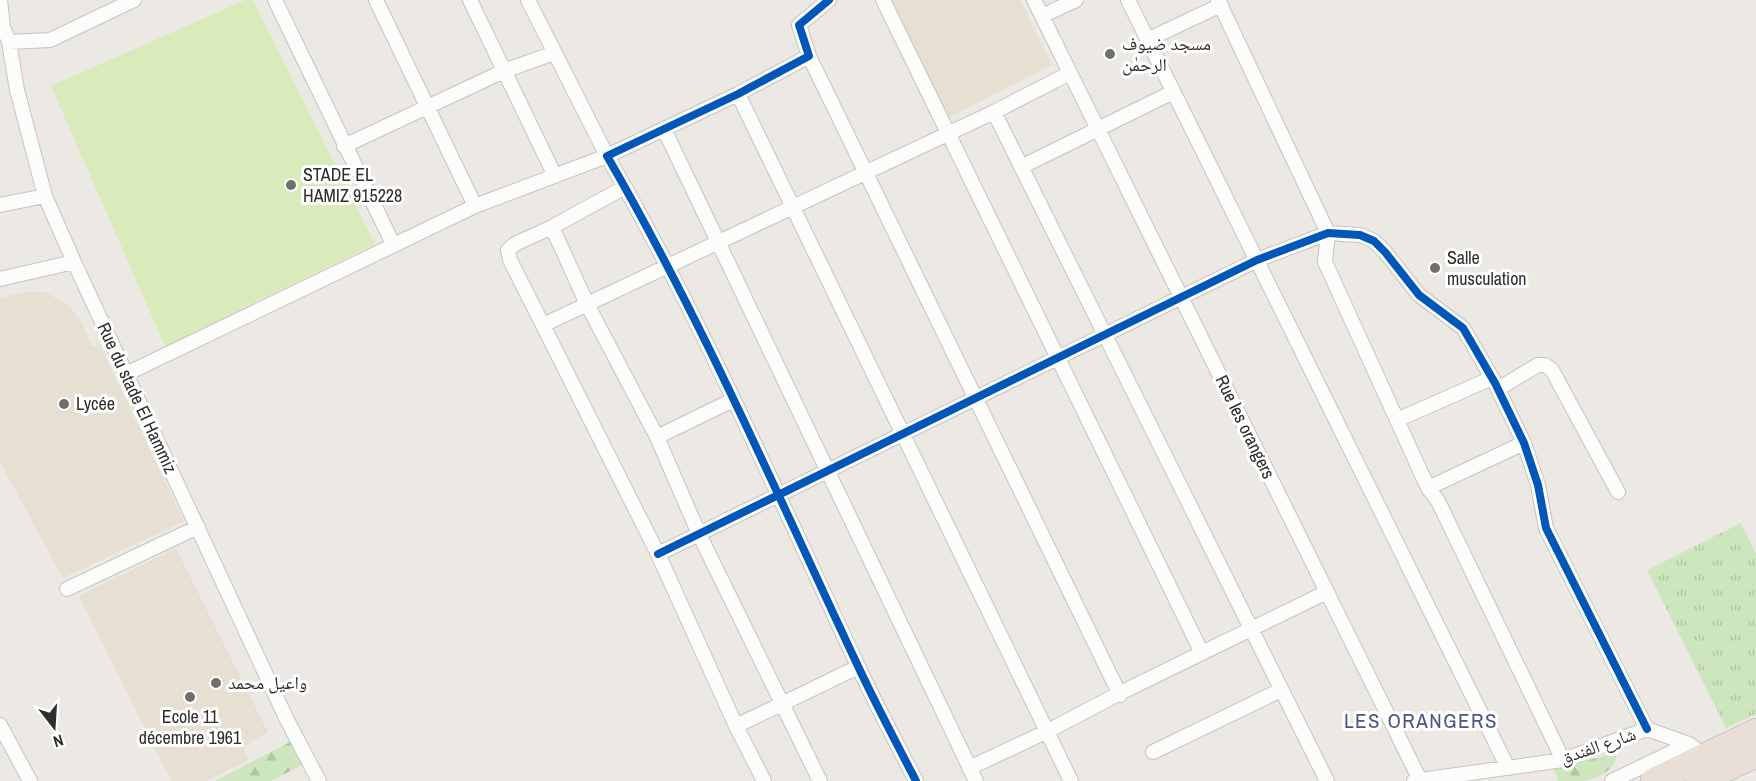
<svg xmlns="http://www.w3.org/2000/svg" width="1756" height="781" viewBox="0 0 1756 781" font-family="'Archivo Narrow','Noto Naskh Arabic',sans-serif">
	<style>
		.education { fill: #e6e0d3 }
		.grass { fill: url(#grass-tufts) }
		.forest { fill: url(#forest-firs) }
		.pitch { fill: #d9eabb }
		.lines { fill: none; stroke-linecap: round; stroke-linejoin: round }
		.street-casing { stroke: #c5c4c5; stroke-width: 16 }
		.highway-casing { stroke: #c6c5c4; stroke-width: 28 }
		.street { stroke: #fcfcfb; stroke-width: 14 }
		.highway { stroke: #eadfd6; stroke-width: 26 }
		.cycleway-casing { stroke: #fff; stroke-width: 11 }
		.cycleway { stroke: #0057b8; stroke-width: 8 }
		.poi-dot { fill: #706f6e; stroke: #fff; stroke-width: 2 }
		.labels { text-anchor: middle; stroke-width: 6; stroke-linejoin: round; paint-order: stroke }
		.poi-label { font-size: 18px; fill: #2e2e2e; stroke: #fff; text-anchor: start }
		.street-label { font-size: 18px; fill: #2e2e2e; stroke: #fff }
		.quarter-label { font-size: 21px; letter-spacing: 1.5px; fill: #4d5680; stroke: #fff }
	</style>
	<defs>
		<pattern id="grass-tufts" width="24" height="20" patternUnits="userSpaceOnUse" patternTransform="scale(1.5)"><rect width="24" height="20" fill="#cee6be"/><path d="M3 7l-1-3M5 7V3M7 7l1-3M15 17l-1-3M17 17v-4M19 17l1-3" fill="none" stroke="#b1c6a4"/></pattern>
		<pattern id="forest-firs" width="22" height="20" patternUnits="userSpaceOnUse" patternTransform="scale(1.5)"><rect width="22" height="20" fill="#cee6be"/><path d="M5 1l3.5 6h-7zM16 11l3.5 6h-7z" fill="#b1c6a4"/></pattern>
	</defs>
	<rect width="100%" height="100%" fill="#ece8e4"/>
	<path class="education" d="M888,0H1020L1052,65L947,118Z
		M25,292H45L70,306L80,320L92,346L100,345L184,521L63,578L0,462V298Z
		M176,548L268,732L243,747L249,760L207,781H171L79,596Z"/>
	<path class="grass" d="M1741,523L1756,554V714L1726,728L1647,570Z"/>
	<path class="forest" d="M292,741L304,764L271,781H215Z
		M1612,754L1616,756C1617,769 1595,780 1583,781C1575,781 1566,781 1558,781L1554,769Z"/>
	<path class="pitch" d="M245,0H253L375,244L165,346L51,86Z"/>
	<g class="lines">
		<defs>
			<path id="street" d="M0,0L3,27L9,42L17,90L45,196L74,262L287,720L319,781
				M275,0L393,244
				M376,0L475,206
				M470,0L555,176
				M829,0L799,25L809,56L738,94L607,156C701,318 777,494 857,664C875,703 896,742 916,781
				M883,0L1202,653
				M1034,0L1420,780
				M1128,0L1508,768
				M1218,0L1328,233L1325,262L1428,488L1438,501L1563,760
				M1042,16L1076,0
				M1147,40L1221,5
				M9,42L50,40L134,0
				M809,56L1120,695
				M1070,73L994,112L1327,781
				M738,94L1071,781
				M664,129L976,781
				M344,146L504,71L554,53
				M1021,167L1173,92
				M625,187L552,227L515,244L508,250L510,260L658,554L736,726L764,781
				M0,205L45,196
				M552,227L587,304L657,437L699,534L820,781
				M0,279L74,262
				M543,325L994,112
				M126,374L475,206L607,156L528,0
				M1498,389L1538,365H1545L1552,370L1618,492
				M1397,420L1492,378
				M657,437L733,400
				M1428,488L1524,443
				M658,554L1257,260L1328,233L1360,235L1374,241L1385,252L1419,295L1463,328L1495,383L1524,443L1538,485L1546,528L1647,729
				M67,589L198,527
				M0,725L30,781
				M736,726L858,667
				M1153,752L1281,690
				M969,768L1046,732L1120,693L1327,592
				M1414,781L1563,760L1647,729L1689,744L1705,756
				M1612,781L1689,744"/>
			<path id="highway" d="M1654,781L1756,732
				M1699,781L1756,754"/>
		</defs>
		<use href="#street" class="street-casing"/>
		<use href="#highway" class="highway-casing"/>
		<use href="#street" class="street"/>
		<use href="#highway" class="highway"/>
		<defs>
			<path id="cycleway" d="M829,0L799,25L809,56L738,94L607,156C701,318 777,494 857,664C875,703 896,742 916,781
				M658,554L1257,260L1328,233L1360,235L1374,241L1385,252L1419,295L1463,328L1495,383L1524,443L1538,485L1546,528L1647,729"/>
		</defs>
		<use href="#cycleway" class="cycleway-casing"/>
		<use href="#cycleway" class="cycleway"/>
	</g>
	<g class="poi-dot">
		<circle cx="1110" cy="54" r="6"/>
		<circle cx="291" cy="185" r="6"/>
		<circle cx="1435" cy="268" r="6"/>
		<circle cx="64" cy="404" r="6"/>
		<circle cx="216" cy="683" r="6"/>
		<circle cx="190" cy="697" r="6"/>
	</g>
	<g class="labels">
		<g class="poi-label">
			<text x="1122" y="50">مسجد ضيوف<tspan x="1122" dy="21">الرحمٰن</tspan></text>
			<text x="303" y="181">STADE EL<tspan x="303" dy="21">HAMIZ 915228</tspan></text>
			<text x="1447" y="264">Salle<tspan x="1447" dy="21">musculation</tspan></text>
			<text x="76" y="410">Lycée</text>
			<text x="228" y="689">واعيل محمد</text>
			<text x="190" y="723" text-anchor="middle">Ecole 11<tspan x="190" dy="21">décembre 1961</tspan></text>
		</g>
		<g class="street-label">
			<text transform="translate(137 398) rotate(65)" y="6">Rue du stade El Hammiz</text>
			<text transform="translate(1245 427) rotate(64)" y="6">Rue les orangers</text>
			<text transform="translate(1598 746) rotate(-19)" y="6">شارع الفندق</text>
		</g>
		<g class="quarter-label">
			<text x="1421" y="728">LES ORANGERS</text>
		</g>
	</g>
	<g transform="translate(54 727) rotate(163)" stroke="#ffffff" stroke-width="4.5" paint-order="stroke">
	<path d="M0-4.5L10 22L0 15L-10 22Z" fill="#2e2e2e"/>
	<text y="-9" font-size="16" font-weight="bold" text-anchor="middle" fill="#2e2e2e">N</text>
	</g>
</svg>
